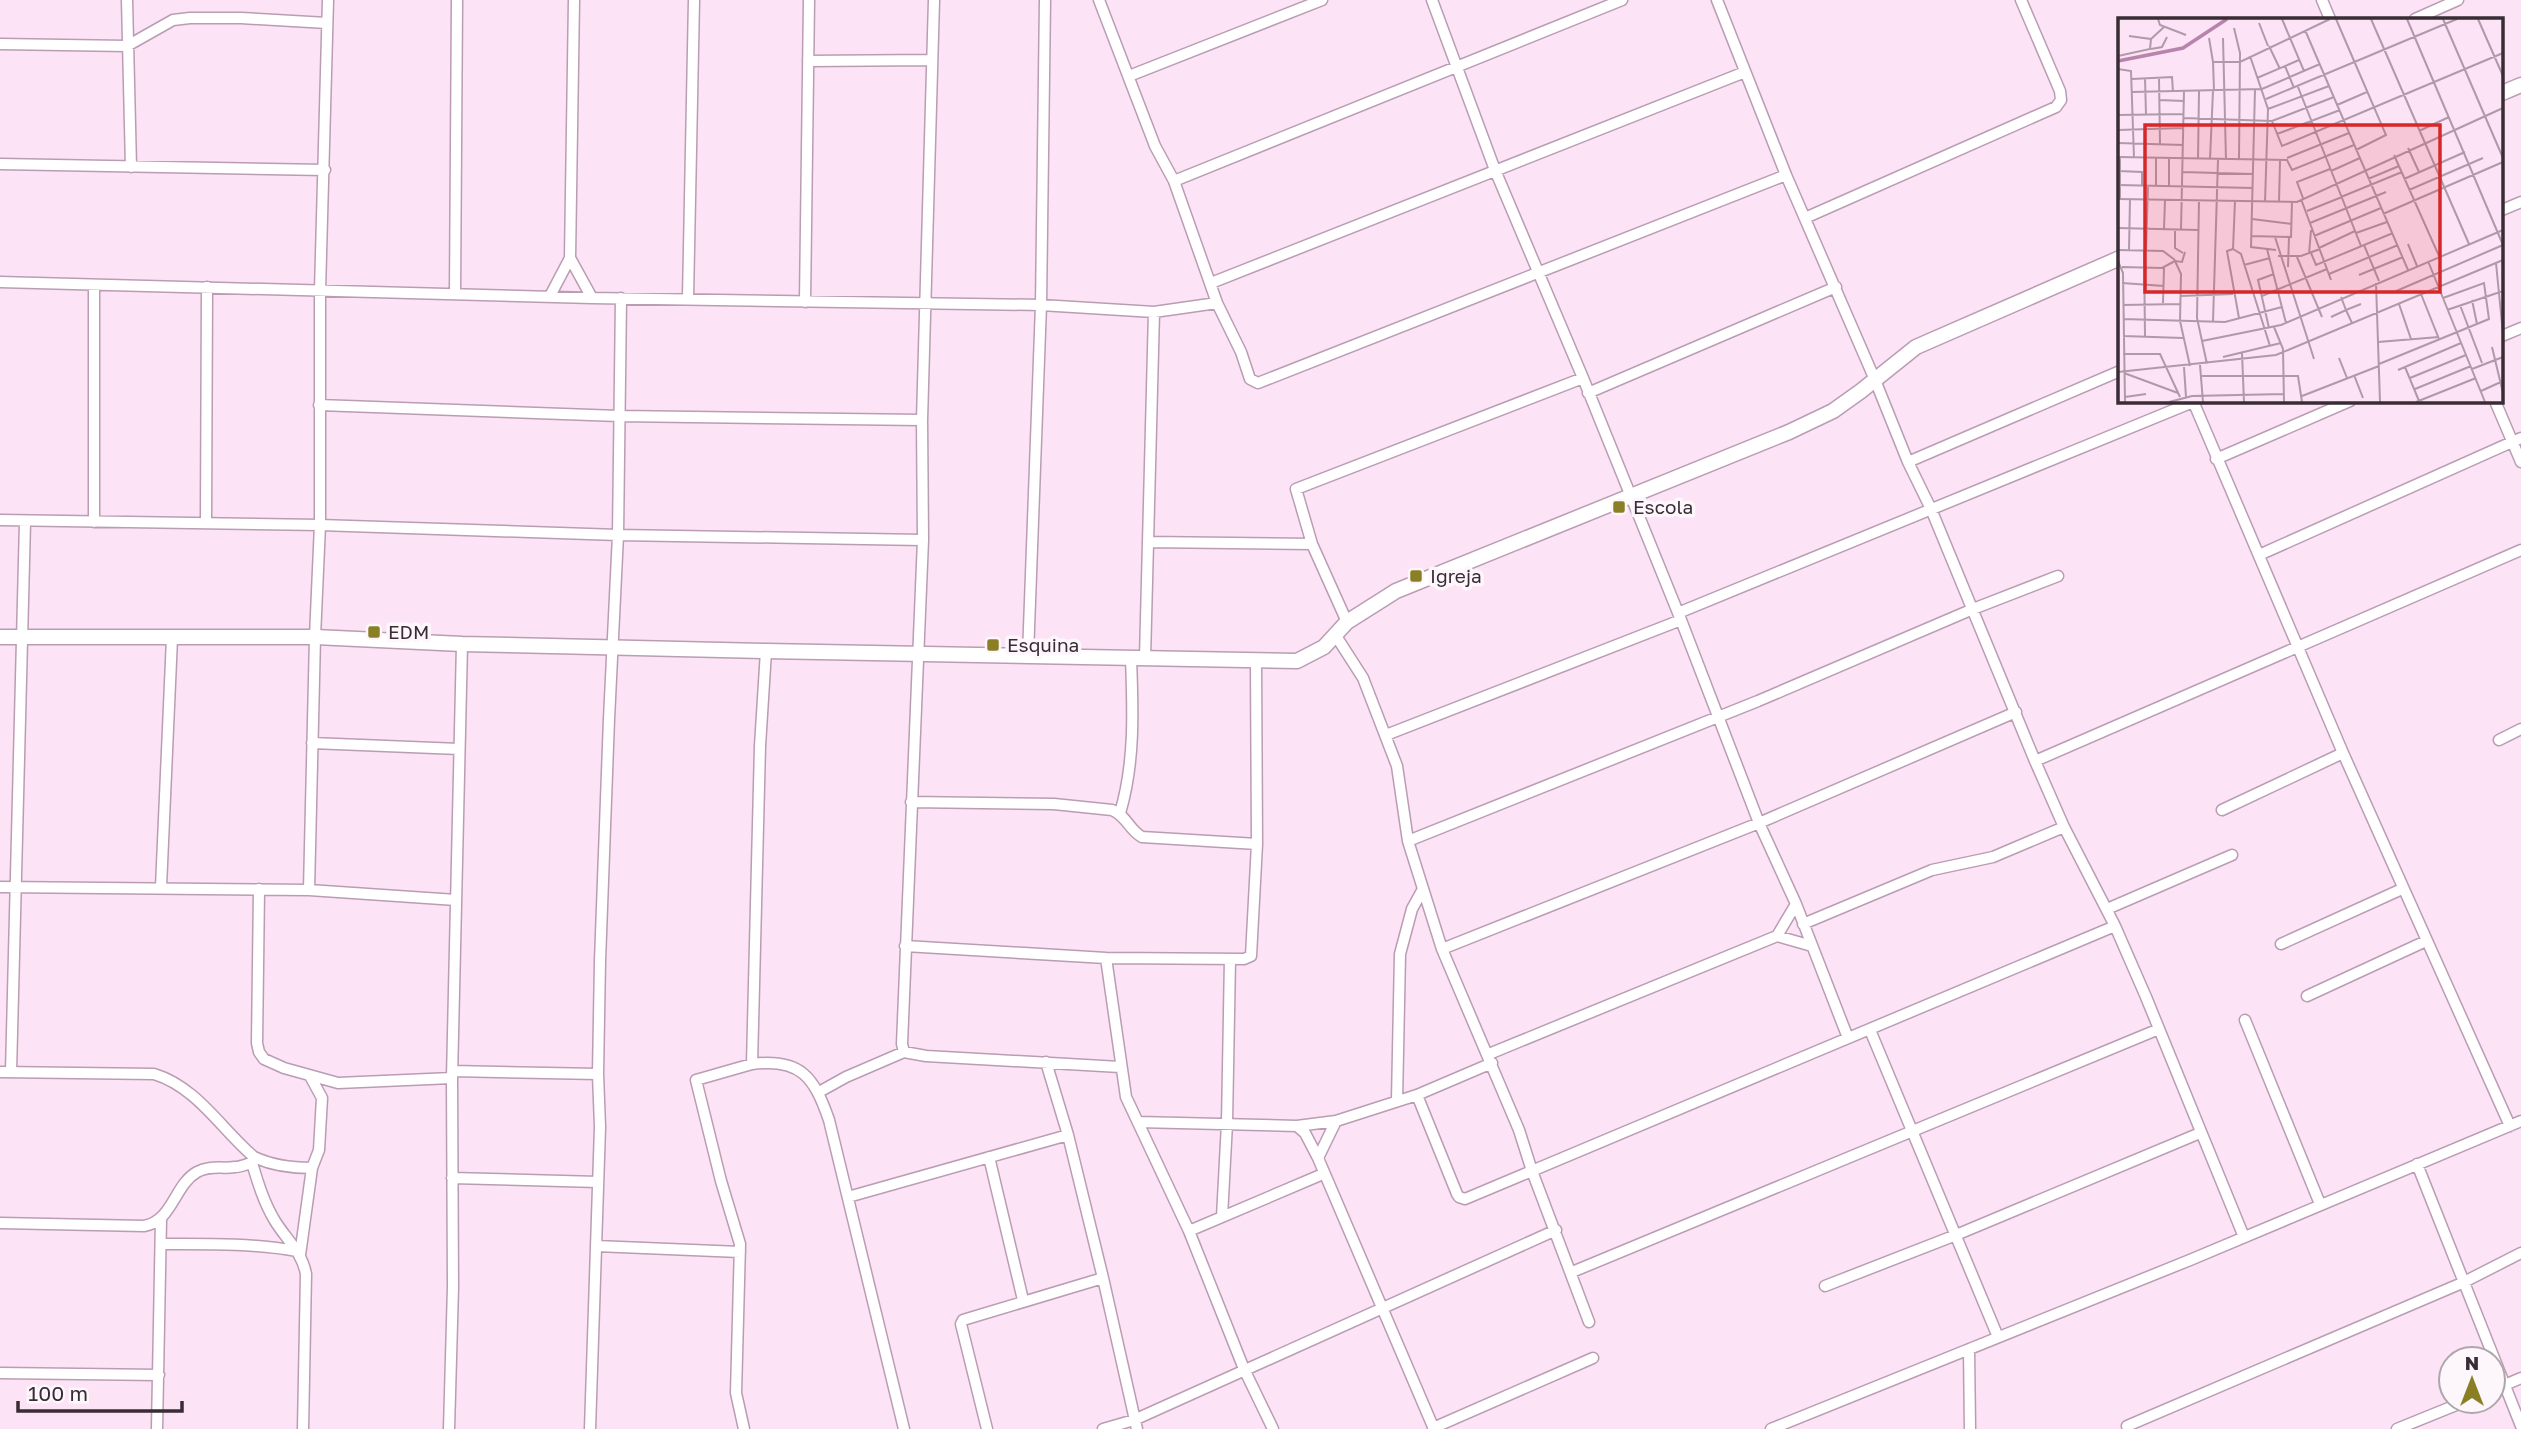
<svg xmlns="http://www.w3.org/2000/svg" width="2521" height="1429" viewBox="0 0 2521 1429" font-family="'Golos Text',sans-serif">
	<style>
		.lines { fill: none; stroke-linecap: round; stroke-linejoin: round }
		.minor-casing { stroke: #ba9db3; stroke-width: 13 }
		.tertiary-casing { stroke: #ba9db3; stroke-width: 17 }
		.minor { stroke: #fff; stroke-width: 10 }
		.tertiary { stroke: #fff; stroke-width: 14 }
		.poi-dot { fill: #8b7f26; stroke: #fdf7fc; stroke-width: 2.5 }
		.labels { text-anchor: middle; stroke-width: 7; stroke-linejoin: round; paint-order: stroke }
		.poi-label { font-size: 19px; fill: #382c35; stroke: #fdf7fc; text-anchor: start }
		.inset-river { fill: none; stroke: #b884ac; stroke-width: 3.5 }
		.inset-road { fill: none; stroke: #ae9aa9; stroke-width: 2 }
		.view { fill: #d62828; fill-opacity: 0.15; stroke: #d62828; stroke-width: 3.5 }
		.inset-edge { fill: none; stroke: #382c35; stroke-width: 3.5 }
	</style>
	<rect width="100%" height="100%" fill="#fce3f6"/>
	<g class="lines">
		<defs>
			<path id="minor" d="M127,0L131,167
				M934,0L922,420L923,540L902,1044L904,1052L926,1056L1120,1067
				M1099,0L1155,146L1174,181L1622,0
				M1432,0L1495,170L1583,378L1681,620L1759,823L1796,904L1848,1038
				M1717,0L1786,175L1875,380L1908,462L1931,509L2035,761L2064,827L2115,926L2146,997L2244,1237
				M2322,0L2330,19
				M2415,19L2458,0
				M0,44L127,46L173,20L190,18H241L327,23
				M808,61L932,60
				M1129,76L1322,0
				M0,164L325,170
				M1174,181L1217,303
				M2502,210L2521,202
				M1805,218L2056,107L2061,100L2060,91L2021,0
				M570,258L592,298
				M0,282L592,298L1041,305L1154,312L1217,303L1241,352L1250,379L1258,383L1786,175
				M1211,283L1745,72
				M94,285V522
				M455,294L457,0
				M550,296L570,258L574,0
				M688,298L694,0
				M805,302L809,0
				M2502,336L2521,328
				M1588,393L1836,287
				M2193,401L2343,753L2510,1126
				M2495,401L2521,462
				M319,405L619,416L922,420
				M2216,459L2350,401
				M1908,462L2120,371
				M0,520L320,525L618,535L923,540
				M206,523L207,287
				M1148,542L1312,544
				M2259,555L2521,438
				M1678,613L2193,402
				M1347,622L1312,544L1296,489L1583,378
				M1336,636L1363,678L1397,766L1408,841L1442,949L1519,1130L1532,1171L1589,1322
				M1028,655L1041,305L1045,0
				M1145,658L1154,312
				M1386,735L1681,620
				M2499,740L2521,729
				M312,743L459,749
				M2035,761L2521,550
				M911,802L1054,804L1112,810C1127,816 1129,830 1142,837L1257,844
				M2222,810L2343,753
				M1120,813C1135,763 1133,710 1131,658
				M1408,841L1758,701L1973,609L2058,576
				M0,887L309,890L456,900
				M161,887L172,638
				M259,889L257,1043L259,1052L264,1059L284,1068L338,1083L452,1078
				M309,890L315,637L320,525V291L328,0
				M2107,909L2232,855
				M1803,924L1932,870L1993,857L2064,827
				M1777,936L1812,946
				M2281,944L2402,889
				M905,946L1106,958L1244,959L1251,956L1257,844L1256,662
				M1442,949L1759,823L2016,712
				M1106,958L1126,1097L1189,1231L1244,1369L1273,1429
				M2307,996L2426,941
				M2245,1020L2320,1204
				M1870,1030L1998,1337
				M1489,1054L1777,936L1796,904
				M1046,1062L1068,1135L1103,1278L1137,1429
				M752,1064C801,1058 814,1077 829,1120L904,1429
				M452,1071L598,1074
				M0,1072L154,1074C197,1087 221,1129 254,1157C271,1165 293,1168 312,1168L319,1150L322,1098L310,1076
				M11,1072L25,522
				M819,1092L846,1077L904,1052
				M1417,1095L1457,1194L1459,1197L1465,1199L2115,926
				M1397,1101L1400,954L1412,909L1423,889
				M1138,1122L1297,1126L1336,1121L1417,1095L1492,1063
				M1297,1126L1305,1133L1318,1158L1434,1429
				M254,1157L252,1163C258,1183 264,1203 275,1221C286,1239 302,1252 306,1274L303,1429
				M989,1157L1023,1300
				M1318,1158L1336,1121
				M2417,1164L2521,1426
				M452,1178L598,1182
				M848,1197L1068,1135
				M1222,1217L1227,1123L1230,959
				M0,1223L144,1226C173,1221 174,1185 197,1172C209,1165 222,1169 235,1167C241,1167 246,1164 252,1163
				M1189,1231L1323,1174
				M161,1244C206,1244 252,1243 297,1251
				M596,1246L740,1252
				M300,1255L312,1168
				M1572,1272L2159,1029
				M1825,1286L1956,1235L2200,1133
				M1969,1349L1970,1429
				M0,1373L159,1375
				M2493,1390L2521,1378
				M2127,1426L2462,1283L2521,1253
				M1433,1428L1593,1358
				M157,1429L161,1219
				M449,1429L453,1287L452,1078L462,644
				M590,1429L600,1127L598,1074L600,961L609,719L618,535L621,298
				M744,1429L736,1393L740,1244L721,1181L696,1080L752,1064L760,746L766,651
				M987,1429L961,1324L963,1320L1103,1278
				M1103,1429L1134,1420L1556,1230
				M1771,1429L2190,1260L2521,1121
				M2397,1429L2466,1401"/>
			<path id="tertiary" d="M2502,93L2521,85
				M0,637H315L462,644L766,651L1297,661L1324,647L1347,622L1396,591L1789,432L1833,411L1861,391L1916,347L2120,258"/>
		</defs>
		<use href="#minor" class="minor-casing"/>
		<use href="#tertiary" class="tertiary-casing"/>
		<use href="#minor" class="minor"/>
		<use href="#tertiary" class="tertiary"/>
	</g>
	<g class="poi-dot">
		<rect x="1612" y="500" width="14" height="14" rx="3.5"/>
		<rect x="1409" y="569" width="14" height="14" rx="3.5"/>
		<rect x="367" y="625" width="14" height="14" rx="3.5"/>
		<rect x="986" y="638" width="14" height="14" rx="3.5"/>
	</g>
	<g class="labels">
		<g class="poi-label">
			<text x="1633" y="514">Escola</text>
			<text x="1430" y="583">Igreja</text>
			<text x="388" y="639">EDM</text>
			<text x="1007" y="652">Esquina</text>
		</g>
	</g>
	<g transform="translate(2118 18)">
		<rect width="385" height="385" fill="#fce3f6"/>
		<path class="inset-river" d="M0,43L65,30L109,1"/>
		<path class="inset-road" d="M40,1L42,7L68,17M164,1L186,53M218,1L268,117L238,132M253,1L351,226M289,1L385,227M325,1L385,140M360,1L385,58M141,5L150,28M116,10L122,35L121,142M187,12L290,252M11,18L33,21M91,20L95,44H122L212,1M105,20L108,142M151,28L162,51M33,31L44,29L49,19M0,38L32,31L33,21L46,9M132,38L150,91L147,184M95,44L96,72M167,48L176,70M0,51L13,53L16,140M27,60L28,97M41,60L42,126M139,60L181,42M14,61L54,59L55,74M180,69L243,228M137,71L133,229L158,232M14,74L144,71L202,46M148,81L339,1M41,82L66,83M219,87L249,74M150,91L211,68M0,97L66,96M66,100L154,103L216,79M154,103L164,128L385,35M0,112L65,110M301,113L331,99M159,116L222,92M0,125L65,127M290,130L301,154M276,137L321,238M0,139L169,142L174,152L236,127M38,140V168M169,140L231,115M80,141L81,73M92,141L95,73M1,153L24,154V167M213,153L242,140M64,154L135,156M250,161L281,148M286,161L347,134M0,167L135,170M51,168V140M291,172L365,140M223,179L284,154M185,180L179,164L212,151M0,181L179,184L385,90M2,181V140M183,181L213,262M81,182L79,300L89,346M117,183L115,231L109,233L121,300M161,184L162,143M189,193L224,179M265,196L385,144M134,201L174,206M192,205L268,174M0,210L80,212M46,211L47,182M57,211V230L65,235M63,211L66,73M238,215L269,204M133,218L173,219L174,184M196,218L263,190M157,219L196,341M290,226L299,248M246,227L261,263M201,230L237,213M115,231L123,236L152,328M149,231L168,305M0,232L45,233L57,242M11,232L12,181M26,232L27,318M28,232L30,168M67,234L64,244L57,243L63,256L62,303L72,348M193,235L198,247L275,215M191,236L193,212M160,238H183L202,231M179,239L204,299M0,243L5,255L7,384M310,243L367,384M378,245L385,316M126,247L152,240M4,249L44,250L57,243M170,249L171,219M211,256L280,227M241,257L285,239M4,265L46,268M258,265L262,384M276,274L385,227M303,276L321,321M62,278L115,276M144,278L209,251M223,279L228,292L243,286M354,282L359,306M45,285L46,250M281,286L293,321M5,287L62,286M342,287L364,345M329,292L385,273M213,299L228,292L234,305M5,301L107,304L164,289M95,304L100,142M156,309L165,331L166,384M151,310L140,262L156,256M5,318L65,320M84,323L163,307L385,212M260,324L321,319M374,329L385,375M124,335L126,384M5,336H42L62,379M105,339L163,325M221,340L229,360M261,346L371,301L366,265L325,280M82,347L85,384M66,349L68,379M287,349L301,383M354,351L385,339M280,352L343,325M0,354L158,337L385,242M6,355L60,375M236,357L245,380M84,358H180L184,384M292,360L348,337M297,371L353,348M363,373L385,363M184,378L261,348M7,379L28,376M51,384L74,378L166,376M298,384L358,360"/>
		<path class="view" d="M27,107H322V274H27Z"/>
		<rect width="385" height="385" class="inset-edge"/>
	</g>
	<g transform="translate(2472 1380)"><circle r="33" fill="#fdf7fc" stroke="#aea6ac" stroke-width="2"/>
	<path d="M0-5L12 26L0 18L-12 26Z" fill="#8b7f26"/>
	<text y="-10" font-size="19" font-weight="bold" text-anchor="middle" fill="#382c35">N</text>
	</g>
	<path d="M18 1401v10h164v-10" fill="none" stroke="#382c35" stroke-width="3.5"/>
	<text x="28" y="1401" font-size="21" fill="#382c35" stroke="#fdf7fc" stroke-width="5" paint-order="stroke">100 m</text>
</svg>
